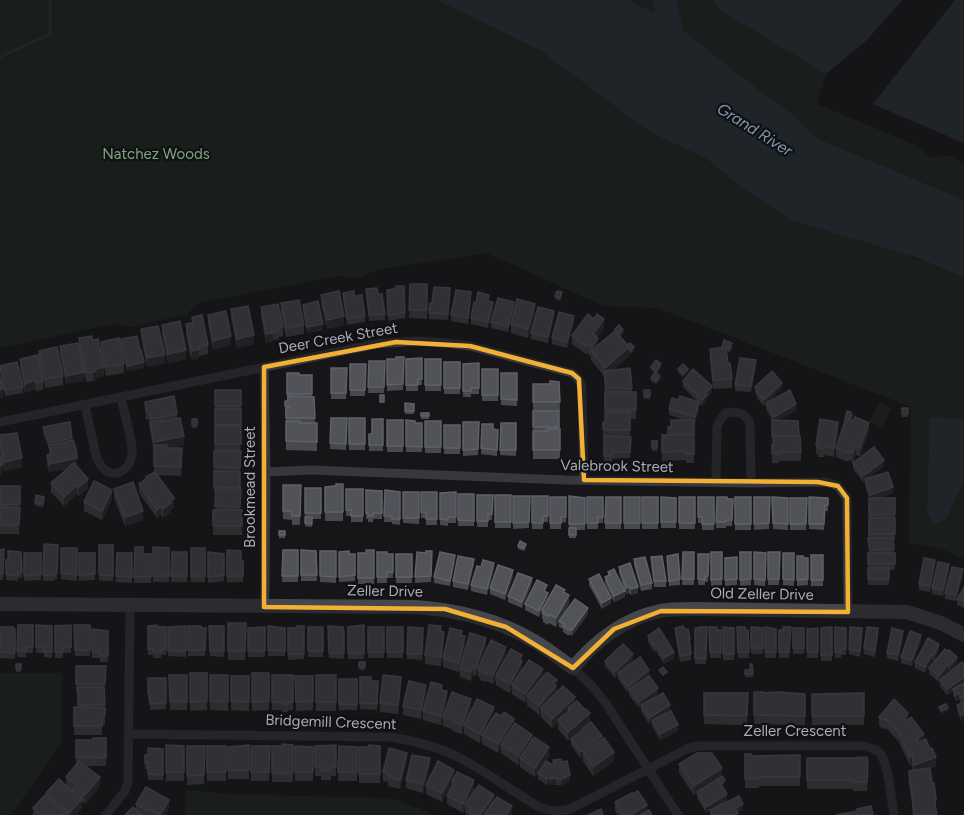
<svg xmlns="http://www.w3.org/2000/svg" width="964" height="815" viewBox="0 0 964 815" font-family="Figtree,sans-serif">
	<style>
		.green { fill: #1e261f }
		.water { fill: #2c353c }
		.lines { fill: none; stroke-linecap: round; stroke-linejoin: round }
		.stream { stroke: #2c353c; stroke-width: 3 }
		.street { stroke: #37383d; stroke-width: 9 }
		.secondary { stroke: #45474d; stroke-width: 14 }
		.wall { fill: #47494d }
		.shaded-wall { fill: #2f3033 }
		.building { fill: #525359; stroke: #5f6168; stroke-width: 1.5 }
		.marked { fill: none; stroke: #f2b134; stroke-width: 4.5; stroke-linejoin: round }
		.labels { text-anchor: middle; stroke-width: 4.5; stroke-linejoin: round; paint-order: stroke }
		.park-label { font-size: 15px; fill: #7fa381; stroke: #111113 }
		.street-label { font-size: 15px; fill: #a8adb8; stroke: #111113 }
		.water-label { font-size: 16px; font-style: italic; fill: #7f9bb3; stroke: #111113 }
	</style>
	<rect width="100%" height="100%" fill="#161618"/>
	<path class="green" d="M0,0H437L541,51L650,131L707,159L742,188L964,278V419L931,417L950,512L956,498L964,482V559L942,549L909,543L911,407L658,308L604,306L487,253L376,270L358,278L338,276L198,303L187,314L131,327L113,324L0,348Z
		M629,0H653L656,12L638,6Z
		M677,0H714L718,9L826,74L817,104L918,146L929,157L951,156L964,163V200L816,138L796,117L743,78L683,30Z
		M880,402L892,409L881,428L869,421Z
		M0,673H62L61,744L11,815H0Z
		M186,790L229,794L379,798L395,800L436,815H185Z"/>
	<path class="water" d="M437,0H629L638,6L655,12L653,0H677L683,30L743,78L796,117L816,138L964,200V278L915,257L791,220L742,188L707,159L650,132L541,51Z
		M714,0H902L867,40L826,74L718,9Z
		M955,0H964V143L873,104Z
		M930,417L964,419V482L956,498L950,512L945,520L934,524L927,514Z"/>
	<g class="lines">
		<path class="stream" d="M0,57L50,34V0"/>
		<path class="street" d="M85,405L96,456C98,460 100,465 103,468C115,481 131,468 132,454C133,440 124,412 121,398
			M0,422L376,344L416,341L446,343L470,346L572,373C578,377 581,381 582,389L584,480
			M266,472L312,470L565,480L751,483L827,482L838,486L847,498L848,612
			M716,482L717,428L719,422L725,413C736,411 745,412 750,423L751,483
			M264,607L265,589L266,472L264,367
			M573,668L591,685L605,702L678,815
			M129,734L391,737C413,741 437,746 458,757C485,771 511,790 537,806C548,811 557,812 570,809L689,748L699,746H862C868,747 875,748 880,753C889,765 891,799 894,815
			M106,815L125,791L128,782L130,606"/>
		<path class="secondary" d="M0,604L415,607C457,610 497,619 534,641C548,649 560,659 573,668C595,641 625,618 660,611C670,609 682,609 693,609L907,612L941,623L964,635"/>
	</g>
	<path class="wall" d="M410,284H427V319L409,318Z
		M404,286L405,318L388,321L387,290L396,289Z
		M366,289L378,294L385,314V320L369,321Z
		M343,293L354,296L365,316V322L347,325L343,298Z
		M450,294L448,320L429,319V313L432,303Z
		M321,295L344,325L327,329L321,304Z
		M562,295L560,301L555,299V296Z
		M471,298L468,324L451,321V315Z
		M281,303L304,325V334L286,337L281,312Z
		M476,303L493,308L488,328L471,324V318Z
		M303,305L323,330L307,333L303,311Z
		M261,307L283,327V336L279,337V339L273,340V342L266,343L261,316Z
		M514,307L508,332L491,328V322Z
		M231,309L254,344L237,348L231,318Z
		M535,313L528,338L511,333V324Z
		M208,315L231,345L213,350L208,324Z
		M192,317L208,345V354L199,356V358L192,360L191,355L190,356L186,333V324L192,323Z
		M554,317L548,343L531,339V333Z
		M574,322L567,348L552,344V338Z
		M162,325L186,359L168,363L162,334Z
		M604,328L597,337L598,345L615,331V329L623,333L620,336L618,334L634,350L630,354L629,353V356L613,370L632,388V392H636V419H630V437H631L630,458L612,459V462L604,461V438H603V422H605V392L604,376L591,360V356L587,353L586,354L572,344V335Z
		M141,329L165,363L147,367L141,338Z
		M79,338L104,376L96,378V379L93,381L86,382L79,347Z
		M121,339L144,368L127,371L121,345Z
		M101,342L124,364V373L106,376L101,350Z
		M60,346L84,381L66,384L60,355Z
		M732,346L730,352L726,351L728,364L732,379V388L713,389L710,358V349Z
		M39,351L63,376V385L45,388L39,359Z
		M404,357L403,388V390L387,391V359H396Z
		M422,358V385H418V391H406V359Z
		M20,359L43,381V390L36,391L35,389L25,393L20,368Z
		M425,359H441V391H425Z
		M369,361H385L384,393H368Z
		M444,362H460V394H444Z
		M479,363V394H471V397H463V364Z
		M350,364H366L365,396H350Z
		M0,366L23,387V393L5,396L0,372Z
		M756,366L751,392L735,391V385Z
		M651,367H661L657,373L660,379L656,384L651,381V378L655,373L651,370Z
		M331,368H347L346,399H331Z
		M482,369H498V401H482Z
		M678,369L688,372L683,377L678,372Z
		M287,373L299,375H312V396L314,397L315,423H317V451L286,450V415H285V401H287Z
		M501,373H517V406L501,405Z
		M683,381L712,392L707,398V401L702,406L699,404V408L695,423L694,422V463H686V460L662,461V435H668L671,427L685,420L669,415V409L678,400L697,401L683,387Z
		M559,382L560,411H559V429H560V459H533V384H550Z
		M755,387L782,388L768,402L796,410L779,420L799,436L801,452V461H779V463H772V444H774V442H772V420L766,409V404L764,406L757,398V396L755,393Z
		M215,390H241L240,488V510H242V535H213V510H215V493H214Z
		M644,390H650V399H644Z
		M145,402L177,414V419L184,445L169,448H182L181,476L158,475L174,507L171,509V512L163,518L161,515L157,518L139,493V484L146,479V477L154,473V451L150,431L149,419L146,420Z
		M405,403L414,404V414H405Z
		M902,408H908V417H902Z
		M421,413H429V419H421Z
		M851,415L852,418L851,420L869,431L860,456L856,455L853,462L849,460L848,462L836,457V448L845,422V419Z
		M331,418H347L346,450L330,449Z
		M349,418H365V450H349Z
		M192,419H197V428H192Z
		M383,419V451H369V434H372Z
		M387,420H403V452H387Z
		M406,420L415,423H422V452H406Z
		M425,421H441V453H425Z
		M463,422H479L478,455L463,456Z
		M501,423H516V456L500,455Z
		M482,424L493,429L498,430L497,456L481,454Z
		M444,425H460V454H444Z
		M43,427L72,440L77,466L88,488L79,496L77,494L64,506L51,492V483L67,469L49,472L47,464V455H49V448L43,433Z
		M838,431L834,457L825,455L824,457H818V454H816V445Z
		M0,435L22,467L4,471L0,452Z
		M652,441H657V451H652Z
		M853,463L884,466L868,478L893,493L878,498H895V540H893L895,570H889V585H868V564L869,553L868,544L869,498L865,485V481L863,482L853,469Z
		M343,484V521H325V487Z
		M283,485H301L300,525H292V520L283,519Z
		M0,486H20L19,534H0Z
		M305,488H321V519H312V527L305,526Z
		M114,489L143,520L125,526L114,498Z
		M346,489H363V522H351V516H346Z
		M366,490L382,491V519H373V522H368V519H366Z
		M385,490L400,492V525L392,524V522H384Z
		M403,492H419V524L403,523Z
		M421,492H437V525H426V518H421Z
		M456,492V523H448V526L440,525V493Z
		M458,494H474V526H458Z
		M36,495L44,500L43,507L35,506Z
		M477,495H493L492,520H488V527H477Z
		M495,495H511V528H495Z
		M513,496H530L529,528L513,529Z
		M532,496H548V522H543V529H532Z
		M569,496L585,498V530H576V538H569Z
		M550,497H566V522L561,523V529H550Z
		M587,497H603V523H598V529H587Z
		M606,497H621V529H605Z
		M624,497H640V529H624Z
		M642,497H658V529H642Z
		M661,497L676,498V528H661Z
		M679,497H695V529H679Z
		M698,497H714V530H702V523H698Z
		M717,497L733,499L732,526H726V528H716Z
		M735,497H751V530H735Z
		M754,497H770L769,529L754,530Z
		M772,497L788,498V530L773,529Z
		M809,497L828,498V511H825L824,530L809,529Z
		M790,498H807L806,530H790Z
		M112,499L102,520L84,511V502Z
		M279,531H285V538H279Z
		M44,544L58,545L57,579L54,580V581H43Z
		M99,545H113V581H102V580H99Z
		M518,546L526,547L524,551L518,549Z
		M135,547L143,554H151V583H134Z
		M153,547L169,548V582H153Z
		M61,548H77V581L61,579Z
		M191,548H205V582H191Z
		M0,550L4,555L3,580H0Z
		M227,550L241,561H243V582H227Z
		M283,550H298V582H282Z
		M301,550L316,551L317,581H301Z
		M374,550V584H358V553H366Z
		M320,551H336V583L320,582Z
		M432,551L431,582L415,583L417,552L426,553Z
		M21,552L22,578H18V581L6,580V560H8Z
		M172,552H187V582H171Z
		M208,552L224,554V581L208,583Z
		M339,552L349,554H355V581L339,582Z
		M377,552L387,554H393V578H387V583H377Z
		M683,552H694V585H682Z
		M711,552H722V585L711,586Z
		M740,552H751V585L740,586Z
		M754,552L766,553L765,586L754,585Z
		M768,552H780L779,585H768Z
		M24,553H41V580L24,581Z
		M79,553H95V580L79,581Z
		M117,553H132V583L116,582Z
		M783,553H794V586L783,585Z
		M396,554H412V583H396Z
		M698,554H709L708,582H705V585H698Z
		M811,555H823V586H811Z
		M797,556L803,558H808V585L797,586Z
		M651,557L666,581V587H654Z
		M737,557V585L725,586V558Z
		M634,559L652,583V589L641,591L634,565Z
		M455,561L450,586L434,583V577Z
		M667,562L680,579V585L669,586Z
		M474,565L468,590L453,587V581Z
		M935,566L930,592L919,590V584Z
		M619,567L638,593L631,595L629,593L626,594L619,573Z
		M494,569L487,595L471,591V585Z
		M949,570L943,596L932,594V588Z
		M608,572L625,597L614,602L605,583V577L608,575Z
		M963,575L956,601L945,599V593Z
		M513,576L505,600L490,594V588Z
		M589,579L611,603L602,609L589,585Z
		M532,584L522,608L508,602V596Z
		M964,587V608L957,605V599Z
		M547,591L546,592L548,599L565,592L569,604L556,627L549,623L548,625L543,622V619H542V612L539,617L525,610V604Z
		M588,614L572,636L570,634L569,636L563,632V629L559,627V621Z
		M228,623H246L245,660H228Z
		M18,625H33V653H26V657H17Z
		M36,625L52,626V658L44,657V653H36Z
		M71,625V653H63V658H55V626Z
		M74,625H90V656H75Z
		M364,625V659H348V627Z
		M148,626L166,627V655H161V658H153V655H148Z
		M186,626V657L168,656V627Z
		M188,626L206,628L205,656H188Z
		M209,626H224V657L210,656Z
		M268,626L285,628V656H268Z
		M304,626V659L288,660V628H297Z
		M328,626L344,631V659L329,658Z
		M0,627L15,629V659L0,658Z
		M265,627V657H248V628Z
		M308,627H323V657H308Z
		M368,627H384V658H368Z
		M387,627H403V658H387Z
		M408,627L423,628L422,660L407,659Z
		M707,627L706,664H695V628Z
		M709,627L717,630H721V658H710Z
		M723,627L734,628V660H723Z
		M737,627L745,630H748L749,658H738Z
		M751,627L763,628V654H751Z
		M765,627L776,629V658H765Z
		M791,627L789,658H779V630H783Z
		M832,627V661H821V628Z
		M835,627L846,628V655H841V658H835Z
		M850,627L862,628L860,657L849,654Z
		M675,628L690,638L691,660L680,662L675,634Z
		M793,628H804V654H793Z
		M818,628V658H807V629Z
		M92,629L108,631V662H100V658H92Z
		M441,631L444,640L441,666L425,664V655Z
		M878,634L875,657L864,654V648Z
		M462,636L465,645L461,665L486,647L480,665L506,655L501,667L522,655V670L543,677L557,689L556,693L575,703L590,722L602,739L614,761L593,776L583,761V756L580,758L571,745V739L582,731V729L568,741L558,729V723L552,728L541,717V713L539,715L527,705V700L525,703L512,694V689L510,693L496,685V679L493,684L486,681V682L480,680V678L478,677V670L476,676L473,675L471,681L460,677V670L459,672L443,667V658Z
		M648,636L674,658L664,664L656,651L654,652L648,642Z
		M903,637L898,661L887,658V653Z
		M921,641L912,666L901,663V657Z
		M939,650L934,661L932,660L925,673L915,668V662Z
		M633,660L625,668L649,676L646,678L658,694L649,701L670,711L678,731L660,740L652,726V723L649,724L641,711V706L639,708L629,695V691L628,693L618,679V675L615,678L605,666V661Z
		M359,662H365V670H359Z
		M957,663L950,671L948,670L941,679L964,683V726V720L961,721L957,710V705L961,703L959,699L956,701L953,695V691L947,695L940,686V680L939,682L929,674V668Z
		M16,664H21V672H16Z
		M752,664L753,677H745V670H750Z
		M76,666H106L104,693L105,725H102V735H74V707H78V693H76Z
		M190,673H207V710L190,711Z
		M252,673H269V710L252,711Z
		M169,675H187V710H170Z
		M210,675H228V711L210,710Z
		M272,675H293V710H288V712H282V710H272Z
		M316,675H336V711H316Z
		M231,676H249V711L231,710Z
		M295,676H313V710L296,711Z
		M360,677L371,681H378L377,710L360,709Z
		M148,678H166V709L150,710V700H148Z
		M339,679H357V710H339Z
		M401,685L398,714L380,712V703Z
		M442,690L447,700L443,717L471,707L466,723L494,716L514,725L532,739L549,756L546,761L551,764H553V760L561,762L570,781L561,785H556V784L551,785L550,783L547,785L538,779V773L535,777L520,767V763L518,765L501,753V748L498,753L482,744V738L480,743L464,734V726L462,734L452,731V729L443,726V717L441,725L423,720V711Z
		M754,692L764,693L805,694V725L754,724Z
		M704,693H748L747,724H742V725L704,724Z
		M864,693V725H812V694Z
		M426,694L421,719L403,715V706Z
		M879,717L908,719L924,740L936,766L928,769L936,799V808L937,815H913L911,794H910L909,780V771H913L912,765L910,766L899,742L888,730L884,728L883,729L879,726Z
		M106,738V766H86L100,786L85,804L82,801V808L76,815H31L33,814V808L46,796V793L66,786V777L76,765V740H93Z
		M166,745L184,746V781H166Z
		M249,745V779H228V747Z
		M293,745V782H272V746Z
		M336,745V776H331V780H321V776H315V746Z
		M187,746H205L204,784L187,785Z
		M207,746H226V781H207Z
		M251,746H270L269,781H251Z
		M295,746L313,747V781H295Z
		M339,746L357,747V781H338Z
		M380,746V783H359V747Z
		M163,749V780H148V769H145V763L148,755Z
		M745,754L751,756L800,755V786H759V788H745Z
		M807,758L868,771L867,791H853V789H807Z
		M407,762L400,789L388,786V782L383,781V772Z
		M679,764L722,777L725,783L722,785L727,800L717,807L743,810L738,812V815H710V811L706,813L697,798V793L694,795L679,773Z
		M430,767L423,793L406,788V780Z
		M454,778L474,789L470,797L494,801L512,815H468L465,813V807L463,813L447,804V796L452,785V782L442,802L426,794V785Z
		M615,802L647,811L652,815H618L615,811Z
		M136,804L169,809L165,815H125L136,810Z"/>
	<path class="shaded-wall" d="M471,292V298L468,324V318Z
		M493,302V308L488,328V322Z
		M514,302V307L508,332V327Z
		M535,304V313L528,338V329Z
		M554,311V317L548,343V337Z
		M344,316V325L327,329V320Z
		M574,316V322L567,348V342Z
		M604,319V328L593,343V334Z
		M323,324V330L307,333V327Z
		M273,333V342L266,343V334Z
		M254,335V344L237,348V339Z
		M231,336V345L213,350V341Z
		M598,338V347L592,352V347Z
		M629,347V356L605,377V368Z
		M199,349V358L192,360V351Z
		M186,350V359L168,363V354Z
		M165,355V363L147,367V358Z
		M756,360V366L751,392V386Z
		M144,362V368L127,371V366Z
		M104,367V376L96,378V379L93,381V372L95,369Z
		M688,369V372L683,377V374Z
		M84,372V381L66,384V376Z
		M35,380V389L25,393V384Z
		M782,383V388L764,406V400Z
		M712,386V392L707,398V401L702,406V400L705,394Z
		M3,389V398L0,399V390Z
		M699,402V408L695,423V417Z
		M796,404V410L774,423V417Z
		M838,422V431L834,457V448Z
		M869,423V431L860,456V448Z
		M184,436V445L154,451V442Z
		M72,438V443L49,445V449V443Z
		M856,446V455L853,462V453Z
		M22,458V467L4,471V462Z
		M77,458V467L49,472V464Z
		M884,460V466L863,482V476Z
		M2,465V474L0,475V466Z
		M88,479V488L79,496V487Z
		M77,485V494L64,506V497Z
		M893,487V493L870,501V495Z
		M112,490V499L102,520V511Z
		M174,498V507L171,509V512L163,518V509L169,501Z
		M161,506V515L157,518V510Z
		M143,511V520L125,526V517Z
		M455,555V561L450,586V581Z
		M474,559V565L468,590V584Z
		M935,560V566L930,592V586Z
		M494,563V569L487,595V589Z
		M949,564V570L943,596V590Z
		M963,569V575L956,601V595Z
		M513,570V576L505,600V594Z
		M532,578V584L522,608V602Z
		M629,587V593L626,594V588Z
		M638,587V593L631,595V589Z
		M625,591V597L614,602V596Z
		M548,593V599L542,610L539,617V611Z
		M569,595V604L556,627V618Z
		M611,598V603L602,609V603Z
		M588,608V614L572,636V630Z
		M903,631V637L898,661V655Z
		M444,632V640L441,666V657Z
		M921,635V641L912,666V660Z
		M465,636V645L459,672V663Z
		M486,638V647L476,676V668Z
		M939,644V650L934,661V655Z
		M506,647V655L496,677V676L493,684V675Z
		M674,652V658L664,664V658Z
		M633,654V660L619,674L618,673V675L615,678V672Z
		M932,654V660L925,673V667Z
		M522,655V670L512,685V689L510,693V684Z
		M957,657V663L950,671V665Z
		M948,664V670L939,682V676Z
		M473,667V675L471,681V672Z
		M543,669V678L527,696V700L525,703V694Z
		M649,670V676L631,691L629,689V691L628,693V687Z
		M964,677V683L947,695V689Z
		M557,680L556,695L541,708V713L539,715V706Z
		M426,685V694L421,719V710Z
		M658,688V694L639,708V702Z
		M447,691V700L441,725V716Z
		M959,693V699L956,701V695Z
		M575,697V706L568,708V713L558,720V723L552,728V719Z
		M471,699V707L462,734V725Z
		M670,705V711L652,720V723L649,724V718Z
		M494,707V716L482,735V738L480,743V734Z
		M948,708V711L941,714V711Z
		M590,713V722L568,741V732Z
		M908,713V722L904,719Z
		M964,714V720L961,721V715Z
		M514,719V727L501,744V748L498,753V744Z
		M678,725V731L660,740V734Z
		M924,734V743L917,748V739Z
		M532,735V743L520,758V763L518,765V756Z
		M602,736V742L583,752V756L580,758V752Z
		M549,747V756L535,777V768Z
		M614,752V761L593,776V767Z
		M407,753V762L400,789V780Z
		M912,756V765L910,766V757Z
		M936,757V766L914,774V765Z
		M430,758V767L423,793V784Z
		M722,768V777L694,795V786Z
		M454,770V779L442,802V793Z
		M570,775V781L561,785V779Z
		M100,777V786L85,804V795Z
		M550,777V783L547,785V779Z
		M556,778V784L551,785V779Z
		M474,780V789L466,805L465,804V807L463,813V804Z
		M727,794V800L706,813V807Z
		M494,795V804L486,815H480Z
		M82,797V808L76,815H69V813Z
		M169,800V809L165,815H160Z
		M743,804V810L735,814V808Z
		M647,805V814L631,815Z
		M512,806V815H506Z"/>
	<path class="building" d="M410,284H427V310H409Z
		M396,286H404L405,313L388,315L387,290L396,289Z
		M434,287L450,288L448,314L429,313L430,303H432Z
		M377,288L378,294H382L385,314L369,315L366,289Z
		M456,290L471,292L468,318L451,315Z
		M339,291L344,316L327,320L321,295Z
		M354,291V296L362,295L365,316L347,319L343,293Z
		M557,291L562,292L560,298L555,296Z
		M478,292L489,295L488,301L493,302L488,322L471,318L474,302L476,303Z
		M498,298L514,302L508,327L491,322Z
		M517,299L535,304L528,329L511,324Z
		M299,300L304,325L286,328L281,303Z
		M318,301L323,324L307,327L303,305Z
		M278,304L283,327L279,328V330L272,332L273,333L266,334L261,307Z
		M248,306L254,335L237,339L231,309Z
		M538,307L554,311L548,337L531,333Z
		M226,311L231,336L213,341L208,315Z
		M559,312L574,316L567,342L552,338Z
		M588,314L594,319L597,314L604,319L593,334L598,338L592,347L587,344L586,346L572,335Z
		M202,315L208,345L199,347V349L192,351L191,347H190L186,324L193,323L192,317Z
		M180,321L186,350L168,354L162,325Z
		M619,325L623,330L620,333L615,329Z
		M158,326L165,355L147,358L141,329Z
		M615,331L629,347L605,368L591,351Z
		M92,336V340L98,339L104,367L95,369L96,371L93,372L86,373L79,338Z
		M137,336L140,350H141L144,362L127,366L121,339Z
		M119,338L124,364L106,367L101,342Z
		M724,340L732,343L730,349L722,347Z
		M78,343L84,372L66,376L60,346Z
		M630,343L634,347L630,351L629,347L627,345Z
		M57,347L63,376L45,379L39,351Z
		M726,347L728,364L730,363L732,379L713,380L710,349Z
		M38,355L43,381L36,383L35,380L25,384L20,359Z
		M396,357H404L403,382V384L387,385V359H396Z
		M422,358V379H418V385H406V359Z
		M740,358L756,360L751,386L735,385Z
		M425,359H441V385H425Z
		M656,360L661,364L656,371L651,367Z
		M369,361H385L384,387H368Z
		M17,362L23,387L5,390L0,366Z
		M444,362H460V388H444Z
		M479,363V388H471V391H463V364Z
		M350,364H366L365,390H350Z
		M683,364L688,369L683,374L678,369Z
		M331,368H347L346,393H331Z
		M630,368L632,388L622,389V387L606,389L604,371Z
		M482,369H498V395H482Z
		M693,369L712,386L705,394L707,395L702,400L683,381Z
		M772,371L782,383L764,400L757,392L758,391L755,387Z
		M655,372L660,376L656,381L651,378Z
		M287,373H299V375H312V394H287Z
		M501,373H517V400L501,399Z
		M0,377L3,389L0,390Z
		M550,381L559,382L560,402H533V384H550Z
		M215,390H241V406H215Z
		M644,390H650V396H644Z
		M790,390L796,404L774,417L766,403Z
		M605,392H636V410H605Z
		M380,395H384V402H380Z
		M174,396L177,414L151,419L149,411H146L145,402Z
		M288,396L314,397L315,418H286V408H289V406H285V401H288Z
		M680,396L699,402L695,417L669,409L672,398L678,400Z
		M405,403L414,404V411H405Z
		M902,408H908V414H902Z
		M215,409H241V425H215Z
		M533,411H559V427H533Z
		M847,411L851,412V415H852L850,420L846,418L845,419Z
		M605,412H630V430H607V429H603V422H605Z
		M421,413H429V416H421Z
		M855,417L869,423L860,448L856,446L853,453L849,451L848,453L836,448L846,418L853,421Z
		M180,418L184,436L154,442L150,422L162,420L163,422Z
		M331,418H347L346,444L330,443Z
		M349,418H365V444H349Z
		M192,419H197V425H192Z
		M372,419H383V445H369V434H372Z
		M820,419L838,422L834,448L825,446L824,448H818V445H816Z
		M387,420H403V446H387Z
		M406,420L415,421V423H422V447L406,446Z
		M671,420H694V434L668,435V427H671Z
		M772,420L798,421L799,436H772Z
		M286,421H300V423H317V442L286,441Z
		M425,421H441V447H425Z
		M70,422L72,438L49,443L43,427Z
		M463,422H479L478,449L463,450Z
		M501,423H516V450H500Z
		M482,424H493V429L498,430L497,450L481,448Z
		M444,425H460V448H444Z
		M215,426H241V444H215Z
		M547,429H560V450H533V431H547Z
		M17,433L22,458L4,462L0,443V435Z
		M694,434V454H686V451L662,452V435Z
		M604,436L631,437L630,452L612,453V456H604Z
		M774,436H800L801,452H779V454H772V444H774Z
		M73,440L76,449L77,458L49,464L47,455L51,454L49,445Z
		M652,441H657V448H652Z
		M154,445H167V448H182L181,467L154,466Z
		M874,447L884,460L863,476L853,463Z
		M214,451H241L240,468L214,467Z
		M0,455L2,465L0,466Z
		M74,463L88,479L79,487L77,485L64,497L51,483Z
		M214,471L240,472V488L214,487Z
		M155,472L174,498L169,501L171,503L163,509L161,506L157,510L139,484L147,478L146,477Z
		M888,472L893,487L870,495L865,479Z
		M94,481L112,490L102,511L84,502Z
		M133,482L143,511L125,517L114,489Z
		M336,484H343V512H325V487L336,486Z
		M283,485H301L300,516H292V511H283Z
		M0,486H20V504L0,505Z
		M216,488H241L240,507L215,506Z
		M305,488H321V513H305Z
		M346,489H363V516H351V510H346Z
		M366,490L382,491V513H373V516H368V513H366Z
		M385,490L400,492V519H392V516H384Z
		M403,492H419V518H403Z
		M421,492H437V519H426V512H421Z
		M456,492V517H448V520L440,519V493Z
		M458,494H474V521L458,520Z
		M36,495L44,497L43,504L35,503Z
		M477,495H493L492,514H488V521H477Z
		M495,495H511V522H495Z
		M513,496H530L529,522L513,523Z
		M532,496H548V516H543V523H532Z
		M569,496L585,498V524H569Z
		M550,497H566V517H561V523H550Z
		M587,497H603V517H598V523H587Z
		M606,497H621V523H605Z
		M624,497H640V523H624Z
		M642,497H658V523H642Z
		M661,497L676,498V522H661Z
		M679,497H695V523H679Z
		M698,497H714V524H702V517H698Z
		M717,497H727V499H733L732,520H726V522H716Z
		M735,497H751V524H735Z
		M754,497H770L769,523L754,524Z
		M772,497L788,498V524L773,523Z
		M809,497L828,498V505H825L824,524H809Z
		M790,498H807L806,524H790Z
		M869,498H895V514L869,515Z
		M0,507L20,508L19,525H0Z
		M213,510H242V526H213Z
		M305,517H312V524L305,523Z
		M869,518H895V534H869Z
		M569,528H576V535H569Z
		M279,531H285V535H279Z
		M868,538H893L894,549L870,550Z
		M520,541L526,544L524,548L518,546Z
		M44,544L58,545L57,573L54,574V575H43Z
		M99,545H113V576L102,575V574H99Z
		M135,547H143V554H151V577H134Z
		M153,547L169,548V576H153Z
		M61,548H77V575L61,573Z
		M191,548H205V576H191Z
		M4,549L3,574H0V550Z
		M227,550L241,551V561H243V576H227Z
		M283,550H298V576H282Z
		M301,550L316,551L317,575H301Z
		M366,550H374V578H358V553H366Z
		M8,551L21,552L22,572H18V575H6V560H8Z
		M320,551H336V577L320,576Z
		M349,551V554H355V575L339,577V552Z
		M426,551H432L431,576L415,577L417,552L426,553Z
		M172,552H187V576H171Z
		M208,552L224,554V575L208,577Z
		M377,552H387V554H393V572H387V577H377Z
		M440,552L455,555L450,581L434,577Z
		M683,552H694V579H682Z
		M711,552H722V579L711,580Z
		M740,552H751V579L740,580Z
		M754,552L766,553L765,580L754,579Z
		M768,552H780L779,579H768Z
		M24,553H41V574L24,576Z
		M79,553H95V574L79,575Z
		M117,553H132V577L116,576Z
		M783,553H794V580L783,579Z
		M868,553H895V564H868Z
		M396,554H412V577H396Z
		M678,554L680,579L669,581L667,556Z
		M698,554H709L708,576H705V580L698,579Z
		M811,555H823V580H811Z
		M458,556L474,559L468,584L453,581Z
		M662,556L666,581H654L651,557Z
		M797,556H803V558H808V579L797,580Z
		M645,557L652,583L641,585L634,559Z
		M737,557V579L725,580V558Z
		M924,558L935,560L930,586L919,584Z
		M483,560L494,563L487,589L471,585L477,566L481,567Z
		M938,562L949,564L943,590L932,588Z
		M630,563L638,587L631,589L629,587L626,588L619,567Z
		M498,565L513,570L505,594L490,588Z
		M952,567L963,569L956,595L945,593Z
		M868,568H889V579H868Z
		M614,569L625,591L614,596L605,577L610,575L608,572Z
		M518,573L532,578L522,602L508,596Z
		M599,574L611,598L602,603L589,579Z
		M537,580L547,585L544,591L548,593L539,611L525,604Z
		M556,585L565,590L563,592L569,595L556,618L549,614L548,616L543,613L544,611L542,610Z
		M964,587V602L957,599Z
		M575,599L588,608L572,630L570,628L569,630L563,626L565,624L559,621Z
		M228,623H246L245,651H228Z
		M18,625H33V647H26V651H17Z
		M36,625L52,626V652H44V647H36Z
		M71,625V647H63V652H55V626Z
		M74,625H90V650H75Z
		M157,625V627H166V649H161V652H153V649H148V626Z
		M364,625V654L348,653V627Z
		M429,625L441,626L440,631L444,632L441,657L425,655Z
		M186,626V651H168V627Z
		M188,626H201V628H206L205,650H188Z
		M209,626H224V651H210Z
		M268,626L285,628V651L268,650Z
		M297,626H304V654H288V628H297Z
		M328,626L343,627V631H344V653H329Z
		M683,626L685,629H688L690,638H689L691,654L680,656L675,628Z
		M0,627H13V628L15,629V653L0,652Z
		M265,627V651H248V628Z
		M308,627H323V651H308Z
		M368,627H384V652H368Z
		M387,627H403V652H387Z
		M408,627L423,628L422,654H407Z
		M699,627H707L706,658H695V628H699Z
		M709,627H717V630H721V652H710Z
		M723,627L734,628V654H723Z
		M737,627H745V630H748L749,652H738Z
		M751,627L763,628V648H751Z
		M765,627L776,629V652H765Z
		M783,627H791L789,652H779V630H783Z
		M832,627V655H821V628Z
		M835,627L846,628V649H841V652H835Z
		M850,627L862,628L860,651L849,649Z
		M867,627L878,628L875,651L864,648Z
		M450,628L462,631L461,636H465L459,663L443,658Z
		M659,628L674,652L664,658L656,645L654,646L648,636Z
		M793,628H804V648H793Z
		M818,628V652H807V629Z
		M892,628L903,631L898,655L887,653Z
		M92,629L108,631V656H100V652H92Z
		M910,631L921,635L912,660L901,657Z
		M470,633L486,638L476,668L473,667L471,672L460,668Z
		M928,638L939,644L934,655L932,654L925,667L915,662Z
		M491,640L506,647L493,675L486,672V674L480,671V669H478Z
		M623,644L633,654L615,672L605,661Z
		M511,649L522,655L519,659L522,661L510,684L496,676Z
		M945,649L948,651L949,650L957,657L950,665L948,664L939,676L929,668Z
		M640,657L649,670L628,687L618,673Z
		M529,660L543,669L525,694L512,685Z
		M359,662H365V667H359Z
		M962,662L964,664V677L947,689L940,680Z
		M16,664H21V669H16Z
		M750,664H752L753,674H745V670H750Z
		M76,666H106L105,684H76Z
		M663,667L667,672L663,675L659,670Z
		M547,672L557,680L553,684L556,686L539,706L527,696Z
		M190,673H207V701L190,702Z
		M252,673H269V701L252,702Z
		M169,675H187V702L170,701Z
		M210,675H228V702L210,701Z
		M272,675H293V702H288V704H282V702H272Z
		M316,675H336V702H316Z
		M383,675L401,677L398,705L380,703Z
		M231,676H249V702L231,701Z
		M295,676H313V701L296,702Z
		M649,676L658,688L639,702L629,689Z
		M360,677H371V681H378L377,704L360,703Z
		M148,678H166V703L150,704V694H148Z
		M339,679H357V705L339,704Z
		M409,681L426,685L421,710L403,706Z
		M431,682L442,685L441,690L447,691L441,716L423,711Z
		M964,683V697L961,698L959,693L956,695L953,689Z
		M563,686L575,697L552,719L541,708Z
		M78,687H104L105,705H78Z
		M452,692L471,699L462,725L452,722V720L443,717Z
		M754,692H764V693L779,692L805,694V716L754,715Z
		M663,693L670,705L649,718L641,705Z
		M704,693H748L747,715H742V716L704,715Z
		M864,693V716H812V694Z
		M477,699L494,707L480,734L464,725Z
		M894,699L908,713L904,719L906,721L911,717L924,734L917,739L919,742L926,739L930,749L932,748L936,757L914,765L912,756L910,757L899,733L888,721L884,719L883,720L879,717Z
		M577,701L585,710L586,709L590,713L568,732L558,720L570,710L568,708Z
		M964,702V714L961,715L957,705Z
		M946,704L948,708L941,711L939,707Z
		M74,707L105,708V716H102V726H74Z
		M671,711L678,725L660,734L652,720Z
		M504,712L514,719L498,744L482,735L496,713L501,716Z
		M591,722L602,736L580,752L571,739L583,730L582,729Z
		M515,723L532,735L518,756L501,744Z
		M534,737L549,747L535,768L520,758Z
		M93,738H106V758L76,757V740H93Z
		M604,738L614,752L593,767L583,752Z
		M282,744L293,745V773H272V746H282Z
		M166,745L184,746V772H166Z
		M249,745V770H228V747Z
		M336,745V767H331V771H321V767H315V746Z
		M369,745L380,746V774H359V747H369Z
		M187,746H205L204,775L187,776Z
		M207,746H226V772H207Z
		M251,746H270L269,772H251Z
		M295,746L313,747V772H295Z
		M339,746L357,747V772H338Z
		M148,748L163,749V775L148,774V763H145V755H148Z
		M389,748L407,753L400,780L388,777L389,774L383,772Z
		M697,753H712L722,768L694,786L679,764Z
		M745,754H751V756L800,755V777H759V779H745Z
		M412,755L430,758L423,784L406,780Z
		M867,757L868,762L867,782H853V780H807V758H849Z
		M561,759V762L567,761L570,775L561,779H556V778L551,779L550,777L547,779L538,773L546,761L551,764H554L553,760Z
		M79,761L100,777L85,795L76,788L77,786L66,777Z
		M438,761L454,770L442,793L426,785Z
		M930,768L932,783H934L936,799H934L937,815H914L911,785H910L909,771Z
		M457,772L474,780L463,804L447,796L454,782L452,781Z
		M722,776L725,780L721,783L718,779L717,780Z
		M59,779L72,791L73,789L82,797L80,798L82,799L69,813L46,793Z
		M718,779L727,794L706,807L697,792Z
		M479,785L494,795L480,815H473L469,812L471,808L465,804Z
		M146,787L169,800L160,815L147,808L146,810L136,804Z
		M638,791L647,805L631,815H623L615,802L632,793L633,794Z
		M45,795L68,815H40L33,808Z
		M739,796L743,804L735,808L738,813L734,815H712L710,810Z
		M497,797L512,806L506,815H484Z
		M871,806L873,815H836L858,811L857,809Z
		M133,807L142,815H125Z
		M601,809L603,815H588Z
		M649,810L652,815H640Z"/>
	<path d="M0 0H964V815H0ZM396,342L470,346L572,373L579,379L584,480L818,482L838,486L847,498L848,612L661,611L614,629L573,668L506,627L445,609L264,607V367Z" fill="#161618" fill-opacity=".55" fill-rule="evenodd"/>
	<path class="marked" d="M396,342L470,346L572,373L579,379L584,480L818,482L838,486L847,498L848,612L661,611L614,629L573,668L506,627L445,609L264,607V367Z"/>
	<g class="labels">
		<g class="park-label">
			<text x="156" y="159">Natchez Woods</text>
		</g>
		<g class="street-label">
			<text transform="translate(338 338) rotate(-10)" y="5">Deer Creek Street</text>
			<text transform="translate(617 466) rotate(1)" y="5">Valebrook Street</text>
			<text transform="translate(250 487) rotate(-90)" y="5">Brookmead Street</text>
			<text transform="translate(385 591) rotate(1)" y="5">Zeller Drive</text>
			<text transform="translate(762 594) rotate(1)" y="5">Old Zeller Drive</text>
			<text transform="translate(331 722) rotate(2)" y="5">Bridgemill Crescent</text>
			<text x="795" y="736">Zeller Crescent</text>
		</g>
		<g class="water-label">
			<text transform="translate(755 129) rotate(32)" y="6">Grand River</text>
		</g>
	</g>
</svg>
